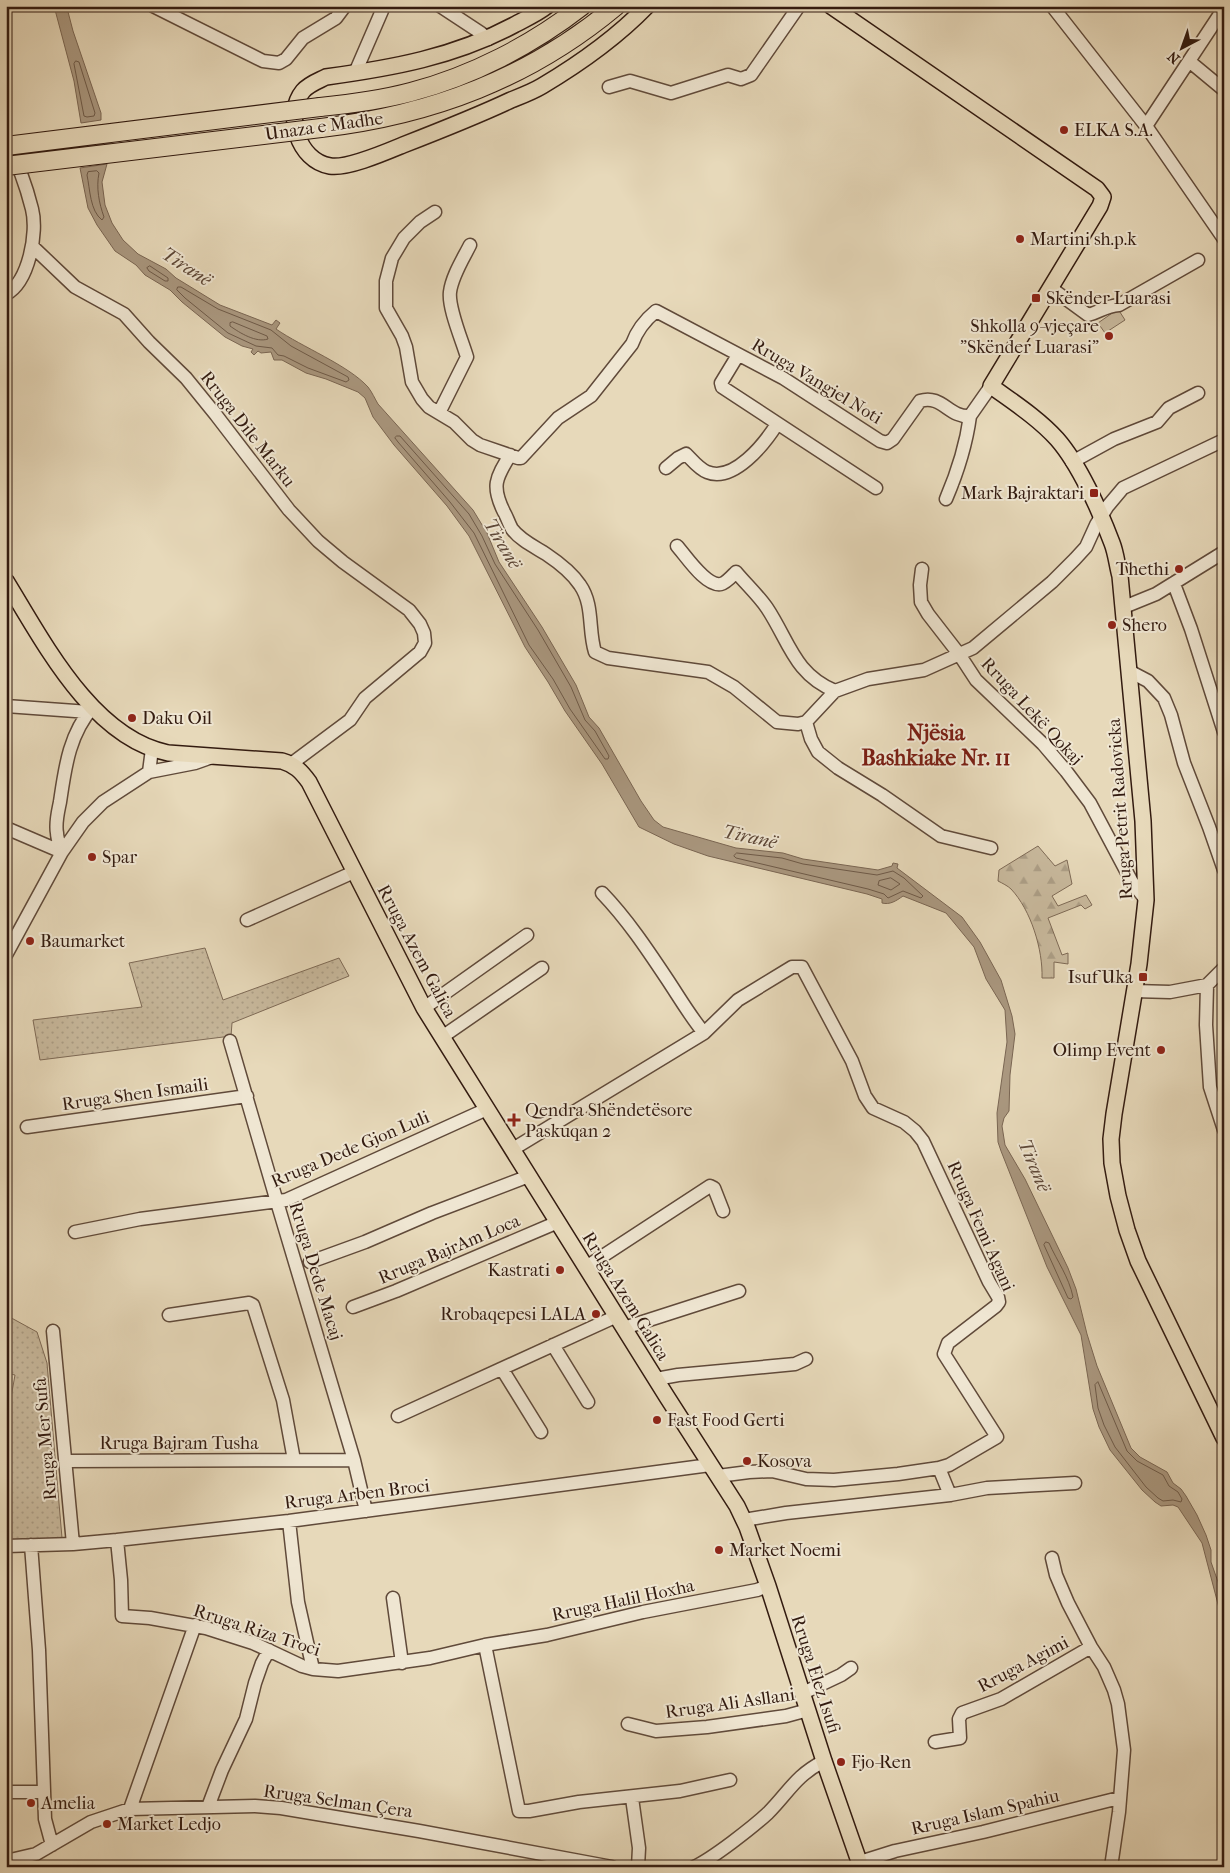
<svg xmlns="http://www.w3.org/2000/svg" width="1230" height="1873" viewBox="0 0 1230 1873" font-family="'IM FELL French Canon',serif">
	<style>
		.green { fill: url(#green-dots); stroke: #7e6a56 }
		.forest { fill: url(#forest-firs); stroke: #7e6a56 }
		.pitch { fill: #c8b99d; stroke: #7e6a56 }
		.water { fill: #aa9880; stroke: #7a6653 }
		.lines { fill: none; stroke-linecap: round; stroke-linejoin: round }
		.shore { stroke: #6e5a48; stroke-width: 1 }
		.minor-casing { stroke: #604a3a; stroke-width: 15 }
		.major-casing { stroke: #331b10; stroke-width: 18 }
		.highway-casing { stroke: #331b10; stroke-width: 20 }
		.minor { stroke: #efe6d2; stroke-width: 12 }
		.major { stroke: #e7d9ba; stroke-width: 15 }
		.highway { stroke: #e7d9ba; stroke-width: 18 }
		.highway-bridge-casing { stroke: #331b10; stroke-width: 20; stroke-linecap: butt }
		.highway-bridge { stroke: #e7d9ba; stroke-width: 18 }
		.poi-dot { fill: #8f2418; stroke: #efe6d2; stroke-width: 2 }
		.labels { text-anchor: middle; stroke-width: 4; stroke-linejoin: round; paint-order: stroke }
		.street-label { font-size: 18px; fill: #331b10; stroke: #efe6d2 }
		.poi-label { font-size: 18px; fill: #331b10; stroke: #efe6d2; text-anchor: start }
		.water-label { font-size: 19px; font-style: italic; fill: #5d4737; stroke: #efe6d2 }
		.district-label { font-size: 22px; font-weight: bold; fill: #7a1f14; stroke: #efe6d2 }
	</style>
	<defs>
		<pattern id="green-dots" width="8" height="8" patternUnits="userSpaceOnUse" patternTransform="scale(1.25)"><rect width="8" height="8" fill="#c8b99d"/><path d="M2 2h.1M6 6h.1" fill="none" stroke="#ac9e86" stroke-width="1.8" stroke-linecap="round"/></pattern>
		<pattern id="forest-firs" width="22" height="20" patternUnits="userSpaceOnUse" patternTransform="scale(1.25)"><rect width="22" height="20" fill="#c8b99d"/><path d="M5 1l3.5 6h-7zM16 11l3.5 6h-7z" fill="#ac9e86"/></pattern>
	</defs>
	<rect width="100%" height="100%" fill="#e7d9ba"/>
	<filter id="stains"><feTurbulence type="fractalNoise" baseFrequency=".004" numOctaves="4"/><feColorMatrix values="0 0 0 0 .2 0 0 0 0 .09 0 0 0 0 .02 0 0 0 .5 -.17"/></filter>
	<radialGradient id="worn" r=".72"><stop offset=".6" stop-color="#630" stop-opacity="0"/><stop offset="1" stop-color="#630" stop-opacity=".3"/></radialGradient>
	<path class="green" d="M205,948L223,1000L339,958L349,976L232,1023L231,1036L40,1060L33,1020L142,1007L129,963Z
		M6,1315L37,1332L47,1363L62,1538L6,1541V1415L8,1414L15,1375L6,1373Z"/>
	<path class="forest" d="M1038,846L1055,866L1067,860L1072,884L1052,896L1058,906L1086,895L1092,905L1085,909L1081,905L1048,918L1062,955L1068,953V964L1054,962V978H1042C1043,950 1031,910 1011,889C1008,886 1002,883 998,881L999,870Z"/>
	<path class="pitch" d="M1118,309L1125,320L1105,333L1098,323Z"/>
	<path class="water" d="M54,6H66L67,8L73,31L101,113V120L81,123L74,81Z
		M107,164L102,182L105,205L112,223L123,240L138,254L166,269L176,278L220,305L272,325L276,320L280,323L276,329C302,347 348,365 368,387C372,392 375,399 378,404L473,510L487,533L499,562L542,627L576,685L589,717L599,728L641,801L654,820L663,827L736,848L783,853L803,859L878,870L892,866L893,863L898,864L897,868L962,917L980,942L1001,980L1012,1016L1015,1034L1010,1075L1009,1111L1004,1118L1002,1126L1005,1145L1025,1179L1068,1268L1076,1289L1087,1334L1097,1366L1131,1448L1140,1457L1167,1472L1173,1483L1181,1489L1186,1496L1197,1515L1206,1535L1211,1550V1562L1224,1599V1667L1219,1608L1202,1543L1178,1507L1173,1505L1161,1506L1155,1502L1142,1490L1110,1450L1099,1427L1093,1409L1081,1335L1047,1267L1001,1151L998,1142L997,1113L1007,1042L1005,1010L986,979L974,947L946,913L903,896C896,901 890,905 882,903V899L867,894L708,856L674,844L639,827L602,764L565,711L548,682L525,647L469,536L447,506L394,445L373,417L365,398L358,392L326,379L306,373L282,360H274L271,352L261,353L258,351L254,355L251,352L253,349L242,346L225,337L182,302L170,290L145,275L136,265L115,251L97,225L88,208L80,168Z"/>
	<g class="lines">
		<path class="shore" d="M76,61L79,62L95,113L94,116L87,117L84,116L74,64Z
			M97,171L99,173C96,188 99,203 104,217L102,220C90,211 90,189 87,175L88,172Z
			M150,266L168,278V281H165L149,271L147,268Z
			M178,287H181L218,309L271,330L291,346L348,377L349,380L346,382L308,368L284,356L278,355L272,348L256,346L228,333L185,298L177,290Z
			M233,322L267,336L268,339C256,343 240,333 230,326V323Z
			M397,436H400L469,514L482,536L495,564L538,630L571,687L585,720L595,731L609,756L608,759H605L570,709L553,679L529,645L474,533L450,502L398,442L395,438Z
			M737,853L782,858L803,864L877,875L893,871L904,878L923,896L921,898L903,891L888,898L884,894L868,889L736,858L734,856Z
			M891,878L900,884L891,890L878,885L879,881Z
			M1046,1242L1049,1243C1057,1261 1069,1277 1073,1297L1071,1299L1068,1298L1044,1245Z
			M1098,1382L1127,1451L1137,1461L1163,1475L1169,1486L1178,1492L1182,1499L1181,1502L1173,1500L1163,1501L1158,1498L1146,1487L1115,1447L1104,1425L1098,1408L1095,1385Z"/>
		<defs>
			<path id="minor" d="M153,6L263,61L279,63L286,59L303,38L336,18L345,6
				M440,6L481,33L488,39
				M1052,6L1146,126L1224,239
				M1189,61L1224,90
				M355,73L384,6
				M609,87L630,81L671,93L728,75L741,79L751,75L799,6
				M1146,126L1224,8
				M6,140C17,161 26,185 32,209C38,232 29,282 6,294
				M435,212L420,222L404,238L392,258L386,281V308L402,336L406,347L412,382L422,399L429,407L454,422L472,440L480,445L518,458H521L558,418L591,396L632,344C637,330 645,320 656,311L783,378L880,441L887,443L893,439L920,401C942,394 949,418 970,416L991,386
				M32,246L75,287L124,314L149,342L186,378L216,415L289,510L318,541L343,562L409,610L420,624L424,633L425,643L420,652L365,698L350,720L291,764
				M1051,288L1088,315C1100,312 1105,306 1119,305L1198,260
				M738,355L721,383L722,387L876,488
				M440,411L467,357C462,340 448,308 450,292C452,276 463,259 470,245
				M510,455C496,478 491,486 504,512C507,517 509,524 512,529C520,540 535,547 546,554C558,562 572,573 580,585C594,605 588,630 595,652L608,658L708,672L734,687L777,722L798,724L806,722L835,691L868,679L924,670L973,648L1052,582L1075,559L1086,547L1096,525L1107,507L1123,488L1224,440
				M1072,462L1114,439L1157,422L1169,408L1198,393
				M666,468L678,458L686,454C692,460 699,469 707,472C734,483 765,443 777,424
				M946,499C958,471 966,446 970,416
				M677,546C686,556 706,587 721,584C726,583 732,576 736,572C746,584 758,595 767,608C789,641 794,674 835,691
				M922,569L920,585L921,602L928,614L959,654L976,680L1043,744L1066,771L1090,803L1132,882L1146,900
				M1174,584L1191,629L1224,732
				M1124,607L1156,594L1224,552
				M1129,671L1148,681L1164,698L1171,715L1184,763L1209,827L1224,870
				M6,706L89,712
				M806,722L811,739L818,752L838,768L882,795L941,836L991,848
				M149,772L195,763L212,757
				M6,828L62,852
				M62,852C60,846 57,839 57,833C55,823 58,812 60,802C65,768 69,734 93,707
				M602,893C627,919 647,949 667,979C679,997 690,1016 704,1033
				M247,920L354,872
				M6,955L62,852L83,822L103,802L149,772L152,749
				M1207,985L1206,1025L1210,1087L1224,1130
				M1134,991L1170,992L1207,985L1224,968
				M424,1008L527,935
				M442,1037L542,968
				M230,1041L277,1202L354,1460L366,1511
				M27,1127L247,1096
				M513,1149L704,1033L738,1000L792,967H802L852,1061L865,1096L873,1108L904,1122L915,1131L923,1141L989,1282L998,1297L999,1302L996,1306L948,1343L944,1354L997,1437L949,1465L939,1468L898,1474L834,1480L806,1479L772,1471L749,1472L718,1476
				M75,1232L140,1219L286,1200L487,1109
				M310,1262L365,1242L432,1213L529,1176
				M586,1267L710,1186L714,1188L723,1211
				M353,1307L396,1291L558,1222
				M169,1315L249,1303L253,1305L283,1400L294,1460
				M624,1328L739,1291
				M53,1331L73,1544
				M553,1345L588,1402
				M502,1369L541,1432
				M656,1379L678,1375L795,1364L806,1359
				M398,1416L617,1316
				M65,1461L354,1460
				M939,1468L950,1495
				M744,1520L786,1513L950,1495L987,1488L1075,1483
				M289,1521L298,1602L313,1669
				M117,1540L121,1580L122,1616L150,1618L206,1628L253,1643L302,1666L313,1669L338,1671L430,1658L485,1645L547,1635L643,1612L757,1590L768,1586
				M31,1545L39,1650L45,1819L52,1845
				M6,1546L73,1544L117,1540L289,1521L710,1465
				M1052,1558L1056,1575L1068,1603L1091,1647L1104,1667L1114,1690L1118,1704L1124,1750L1119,1812L1111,1867
				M393,1598L402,1663
				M485,1645L519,1811H529L579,1802L680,1791L730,1780
				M803,1693L841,1675L851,1668
				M628,1724L656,1731L707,1727L786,1716L808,1710
				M935,1742L960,1738L959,1719L962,1713L1001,1699L1091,1647
				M6,1792H43
				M632,1798L639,1848L638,1867
				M208,1807L222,1770L246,1719L255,1683L262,1663L269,1650
				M130,1809L195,1625
				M6,1861L36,1854L91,1822L130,1809L255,1806L281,1808L419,1831L612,1867
				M860,1862L895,1851L983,1832L1119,1798
				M694,1867C712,1859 753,1827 768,1813C789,1792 795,1776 824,1761"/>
			<path id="major" d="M547,6C537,14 525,19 514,25C454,57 392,68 326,77C318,81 309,84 303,91C284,114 298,161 330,166C347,169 386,152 403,145C439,131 475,117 511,100C521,96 532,92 542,86C579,64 617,37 647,6
				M831,6L1097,189L1103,197L1100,206L991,386C1013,402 1038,418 1057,439C1079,464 1100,511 1112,543C1116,553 1117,565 1120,576L1143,821L1146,900L1139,964L1114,1114L1111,1139L1112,1163L1118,1196L1127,1230L1138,1261L1224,1438
				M6,581C43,641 92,738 168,753L282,761C295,765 301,771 309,782L424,1008L667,1397L737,1506L747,1527L768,1586L824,1761L861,1867"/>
			<path id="highway" d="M320,107C350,104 381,100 411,92C472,76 532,45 582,6
				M321,128C432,115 530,78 616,6"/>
		</defs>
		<use href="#minor" class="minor-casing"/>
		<use href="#major" class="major-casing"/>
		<use href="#highway" class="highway-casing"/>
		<use href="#minor" class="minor"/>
		<use href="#major" class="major"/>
		<use href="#highway" class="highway"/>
		<defs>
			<path id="highway-bridge" d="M6,146L320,107
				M6,166L321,128"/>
		</defs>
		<use href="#highway-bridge" class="highway-bridge-casing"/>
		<use href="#highway-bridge" class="highway-bridge"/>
	</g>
	<g class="poi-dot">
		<circle cx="1064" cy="130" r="5"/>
		<circle cx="1020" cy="239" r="5"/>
		<rect x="1031" y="293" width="10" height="10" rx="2.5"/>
		<circle cx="1109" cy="336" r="5"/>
		<rect x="1089" y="488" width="10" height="10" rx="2.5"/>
		<circle cx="1179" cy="569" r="5"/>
		<circle cx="1112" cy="625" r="5"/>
		<circle cx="132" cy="718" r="5"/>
		<circle cx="92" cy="857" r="5"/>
		<circle cx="30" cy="941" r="5"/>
		<rect x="1138" y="972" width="10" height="10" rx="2.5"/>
		<circle cx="1161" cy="1050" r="5"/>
		<path d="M511.5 1112.5h5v5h5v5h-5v5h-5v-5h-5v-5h5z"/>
		<circle cx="560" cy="1270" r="5"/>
		<circle cx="596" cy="1314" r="5"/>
		<circle cx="657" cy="1420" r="5"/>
		<circle cx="747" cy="1461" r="5"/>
		<circle cx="719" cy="1550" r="5"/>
		<circle cx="841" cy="1762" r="5"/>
		<circle cx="31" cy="1803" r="5"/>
		<circle cx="107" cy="1824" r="5"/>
	</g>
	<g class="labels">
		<g class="street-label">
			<text transform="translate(324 126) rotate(-8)" y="6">Unaza e Madhe</text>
			<text transform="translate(817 381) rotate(31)" y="6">Rruga Vangjel Noti</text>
			<text transform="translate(248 429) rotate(52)" y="6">Rruga Dile Marku</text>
			<text transform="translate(1032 711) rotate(47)" y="6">Rruga Lekë Qokaj</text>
			<text transform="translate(1120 809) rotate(-94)" y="6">Rruga Petrit Radovicka</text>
			<text transform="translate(417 951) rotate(62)" y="6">Rruga Azem Galica</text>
			<text transform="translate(135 1094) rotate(-8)" y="6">Rruga Shen Ismaili</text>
			<text transform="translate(350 1149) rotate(-23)" y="6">Rruga Dede Gjon Luli</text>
			<text transform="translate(981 1226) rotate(66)" y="6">Rruga Femi Agani</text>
			<text transform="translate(449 1249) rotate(-23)" y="6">Rruga BajrAm Loca</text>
			<text transform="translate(316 1271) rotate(73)" y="6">Rruga Dede Macaj</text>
			<text transform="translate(626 1296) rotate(58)" y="6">Rruga Azem Galica</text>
			<text transform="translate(45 1439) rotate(-95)" y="6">Rruga Mer Sufa</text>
			<text x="179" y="1449">Rruga Bajram Tusha</text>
			<text transform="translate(357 1494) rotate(-7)" y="6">Rruga Arben Broci</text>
			<text transform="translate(623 1600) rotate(-12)" y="6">Rruga Halil Hoxha</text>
			<text transform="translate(257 1630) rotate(18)" y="6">Rruga Riza Troci</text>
			<text transform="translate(1023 1664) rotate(-28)" y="6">Rruga Agimi</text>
			<text transform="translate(816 1674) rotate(72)" y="6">Rruga Elez Isufi</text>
			<text transform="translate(730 1703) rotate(-8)" y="6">Rruga Ali Asllani</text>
			<text transform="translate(338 1801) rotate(8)" y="6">Rruga Selman Çera</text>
			<text transform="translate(985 1812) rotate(-13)" y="6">Rruga Islam Spahiu</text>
		</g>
		<g class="poi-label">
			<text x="1074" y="136">ELKA S.A.</text>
			<text x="1030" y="245">Martini sh.p.k</text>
			<text x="1046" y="304">Skënder Luarasi</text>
			<text x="1099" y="332" text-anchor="end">Shkolla 9-vjeçare<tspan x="1099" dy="21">"Skënder Luarasi"</tspan></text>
			<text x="1084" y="499" text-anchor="end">Mark Bajraktari</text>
			<text x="1169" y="575" text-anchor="end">Thethi</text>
			<text x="1122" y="631">Shero</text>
			<text x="142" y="724">Daku Oil</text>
			<text x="102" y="863">Spar</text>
			<text x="40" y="947">Baumarket</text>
			<text x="1133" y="983" text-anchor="end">Isuf Uka</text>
			<text x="1151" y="1056" text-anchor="end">Olimp Event</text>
			<text x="525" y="1116">Qendra Shëndetësore<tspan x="525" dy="21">Paskuqan 2</tspan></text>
			<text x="550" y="1276" text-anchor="end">Kastrati</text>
			<text x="586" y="1320" text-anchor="end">Rrobaqepesi LALA</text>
			<text x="667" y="1426">Fast Food Gerti</text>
			<text x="757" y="1467">Kosova</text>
			<text x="729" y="1556">Market Noemi</text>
			<text x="851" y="1768">Fjo-Ren</text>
			<text x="41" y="1809">Amelia</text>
			<text x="117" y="1830">Market Ledjo</text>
		</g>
		<g class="water-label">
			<text transform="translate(187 266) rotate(33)" y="7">Tiranë</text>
			<text transform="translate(503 543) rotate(59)" y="7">Tiranë</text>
			<text transform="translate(750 836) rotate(12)" y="7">Tiranë</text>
			<text transform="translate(1035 1165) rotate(67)" y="7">Tiranë</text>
		</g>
		<g class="district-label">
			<text x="936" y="740">Njësia<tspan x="936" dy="25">Bashkiake Nr. 11</tspan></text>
		</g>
	</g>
	<rect width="1230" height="1873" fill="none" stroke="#e7d9ba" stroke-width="25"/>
	<rect x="8" y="8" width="1215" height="1858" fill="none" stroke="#331b10" stroke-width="2.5"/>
	<rect x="12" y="12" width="1205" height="1848" fill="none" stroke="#331b10"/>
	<g transform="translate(1182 48) rotate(221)" stroke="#efe6d2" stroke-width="4" paint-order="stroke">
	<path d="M0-4L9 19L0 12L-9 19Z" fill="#331b10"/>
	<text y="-8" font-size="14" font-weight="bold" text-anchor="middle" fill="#331b10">N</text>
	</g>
	<rect width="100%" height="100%" filter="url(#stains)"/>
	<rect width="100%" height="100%" fill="url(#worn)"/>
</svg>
